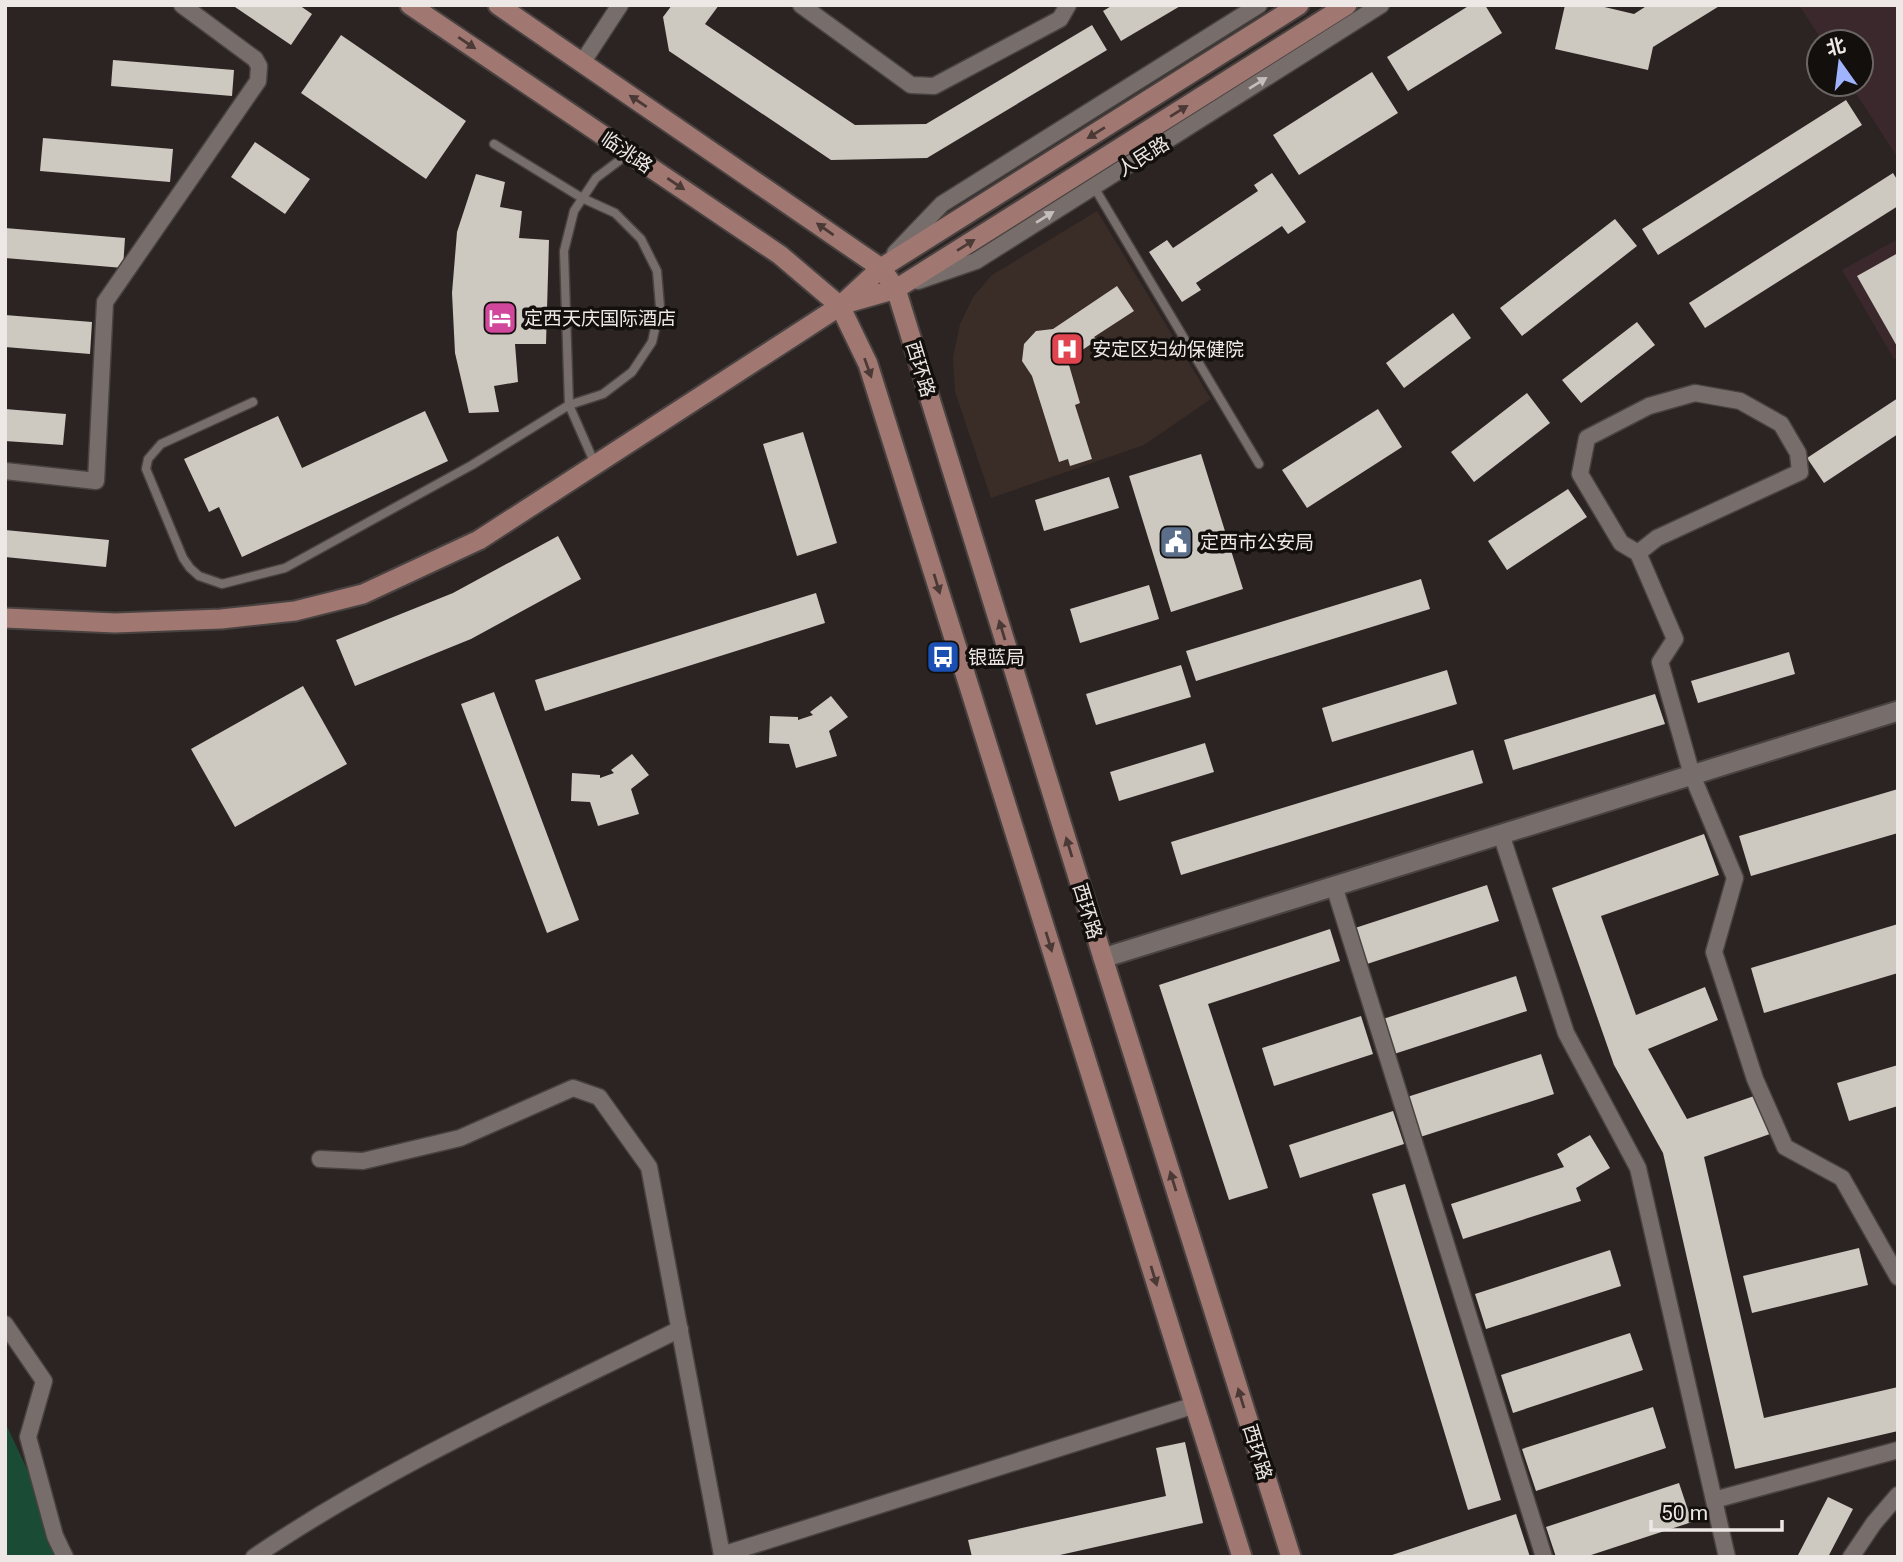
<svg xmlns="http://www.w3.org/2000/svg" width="1903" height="1562" viewBox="0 0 1903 1562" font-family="Roboto,'Noto Sans SC',sans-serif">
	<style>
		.built { fill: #3a2c27 }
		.education { fill: #3b282d }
		.green { fill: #194b35 }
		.building { fill: #cdc8c0 }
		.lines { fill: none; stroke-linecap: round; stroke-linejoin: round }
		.service-casing { stroke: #484240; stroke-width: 11 }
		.minor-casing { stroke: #484240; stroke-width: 19 }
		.tertiary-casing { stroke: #484240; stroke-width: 23 }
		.secondary-casing { stroke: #484240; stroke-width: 23 }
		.service { stroke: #776e6b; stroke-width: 8 }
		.minor { stroke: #776e6b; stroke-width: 16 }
		.tertiary { stroke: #776e6b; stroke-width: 19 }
		.secondary { stroke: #a07771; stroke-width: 19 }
		.oneway { fill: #4b3935 }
		.oneway2 { fill: #c4bdbb }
		.labels { text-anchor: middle; stroke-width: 7; stroke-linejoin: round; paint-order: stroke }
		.street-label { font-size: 19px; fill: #ede8e6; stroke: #120f0d }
		.poi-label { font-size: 19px; fill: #ede8e6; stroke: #120f0d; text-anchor: start }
	</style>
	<rect width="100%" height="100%" fill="#2c2422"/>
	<path class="built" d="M1097,211L1211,399L1144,445L991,498L955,392L953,357L960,324L973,297L992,275Z"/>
	<path class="education" d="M1799,5H1898V158L1850,84H1861V42H1823Z
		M1898,239V358L1894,359L1842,270Z"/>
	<path class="green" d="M5,1422L42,1501L56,1557H5Z"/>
	<path class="building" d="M232,5H299L312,14L291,45Z
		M672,5H719L705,24L855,125L926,124L1092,25L1107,50L927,158L831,160L669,51L663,17Z
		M1113,5H1182L1121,41L1103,11Z
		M1470,5H1485L1502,33L1408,91L1387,57Z
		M1565,5H1596L1634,14L1648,5H1721L1653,47L1648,70L1555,49Z
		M341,35L466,121L426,179L301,93Z
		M113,60L234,70L232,96L111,86Z
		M1372,72L1398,113L1299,175L1273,135Z
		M1846,100L1862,125L1658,255L1642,229Z
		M43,138L173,149L170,182L40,171Z
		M255,142L310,179L285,214L231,177Z
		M1272,173L1306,222L1288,234L1282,226L1196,283L1201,290L1182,302L1149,252L1167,240L1173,248L1258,191L1254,185Z
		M1893,173L1898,181V206L1705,328L1689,303Z
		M476,174L505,182L500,207L522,211L519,238L549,240L546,344H515L518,382L494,386L499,412L469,413L455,353L452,293L457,232Z
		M1615,219L1637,246L1522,336L1500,308Z
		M5,228L125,238L123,268L5,258Z
		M1898,253V348L1857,276Z
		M1117,286L1134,311L1094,337L1097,340L1072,357L1069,365L1080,403L1075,405L1092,459L1070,466L1068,459L1059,462L1032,376L1022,361L1024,344L1036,331L1053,329Z
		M1453,313L1471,338L1404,388L1386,363Z
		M5,315L92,322L90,354L5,347Z
		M1637,322L1655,345L1581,403L1562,380Z
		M1527,393L1550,423L1474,482L1451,452Z
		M1898,398V434L1824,483L1807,458Z
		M5,409L66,414L63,445L5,441Z
		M1378,409L1402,447L1307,508L1282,470Z
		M425,411L448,461L242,557L219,507L209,512L184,459L278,416L302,468Z
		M803,432L837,543L797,556L763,444Z
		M1201,454L1243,589L1171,612L1129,476Z
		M1109,477L1119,508L1044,531L1035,500Z
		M1568,489L1587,517L1507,570L1488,541Z
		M5,530L109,540L106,567L5,557Z
		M558,536L581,579L471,639L355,686L336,640L453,593Z
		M1421,579L1430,609L1196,681L1186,651Z
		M1149,585L1159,619L1080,643L1070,609Z
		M816,593L825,623L545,711L535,680Z
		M1789,652L1795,674L1698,703L1691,681Z
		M1181,665L1191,697L1096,725L1086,694Z
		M1447,670L1457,704L1332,742L1322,708Z
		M303,686L347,764L235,827L191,749Z
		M494,692L579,920L547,933L461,704Z
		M1655,694L1665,724L1513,770L1504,740Z
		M831,696L848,717L829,731L837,756L796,768L789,744L769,743L770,716L798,717V720L813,715L810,712Z
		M1205,743L1214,772L1119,801L1110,772Z
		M1473,750L1483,783L1181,875L1171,842Z
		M632,754L649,775L631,789L639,814L598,826L590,802L571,801L572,773L600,775V778L614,773L611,770Z
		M1898,789V833L1751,876L1739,836Z
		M1704,834L1719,875L1601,916L1636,1015L1705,987L1718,1020L1648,1049L1687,1119L1757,1095L1770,1134L1704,1157L1764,1418L1898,1387V1431L1735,1469L1663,1153L1614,1065L1552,888Z
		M1487,885L1499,921L1367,964L1355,928Z
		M1898,924V973L1764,1013L1751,968Z
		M1330,929L1340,961L1208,1004L1268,1188L1229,1200L1159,985Z
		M1516,976L1527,1011L1394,1054L1383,1019Z
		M1361,1016L1373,1054L1274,1086L1262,1048Z
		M1541,1054L1554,1094L1417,1138L1404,1098Z
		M1898,1065V1106L1849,1121L1837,1083Z
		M1393,1111L1404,1144L1300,1178L1289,1145Z
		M1590,1135L1610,1168L1576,1188L1581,1201L1463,1239L1451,1204L1564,1167L1557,1154Z
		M1405,1184L1501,1500L1468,1510L1372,1194Z
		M1859,1248L1868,1285L1752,1313L1743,1276Z
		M1610,1250L1621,1286L1486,1329L1475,1294Z
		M1630,1333L1643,1370L1513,1413L1501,1375Z
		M1653,1407L1666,1448L1536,1491L1522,1449Z
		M1185,1442L1203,1523L1051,1557H972L968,1540L1166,1496L1156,1448Z
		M1679,1483L1692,1522L1585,1557H1556L1546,1527Z
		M1828,1497L1853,1509L1828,1557H1797Z
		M1516,1514L1530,1557H1389V1556Z"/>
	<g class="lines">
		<defs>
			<path id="service" d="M1094,187L1259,464
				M253,402L161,444L148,459L146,469L183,558L190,568L199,576L222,584L285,568L472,465L569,405L603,394L632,372L652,342L660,307L657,271L641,239L615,213L582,198L494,144
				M595,464L569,405L564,251L574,211L596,178L628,154"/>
			<path id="minor" d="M801,5L911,85L934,86L1060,19L1068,5
				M582,63L620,5
				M895,253L942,204L1259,5
				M918,281L976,261L1381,5
				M5,471L96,481L105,302L258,81L259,66L255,59L182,5
				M1638,553L1657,538L1800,472L1798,453L1781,424L1740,401L1695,393L1649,406L1587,438L1580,474L1621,543L1638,553L1675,639L1660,662L1692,775L1735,878L1714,952L1755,1079L1785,1147L1842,1178L1898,1277
				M1501,834L1566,1033L1638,1168L1727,1557
				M1334,886L1544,1557
				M320,1159L363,1161L460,1138L573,1088L599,1097L649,1167L722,1555L1195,1405
				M5,1324L44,1381L28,1437L55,1536L65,1557
				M1714,1500L1898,1450
				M254,1557C386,1467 537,1400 680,1329
				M1851,1557L1874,1523L1898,1495"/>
			<path id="tertiary" d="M1103,958L1898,711"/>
			<path id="secondary" d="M410,5L780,255L840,306L868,364L1242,1557
				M498,5L881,268L896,289L1103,958L1291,1557
				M847,303L896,289L1347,5
				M5,618L115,623L221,619L295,611L363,594L479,540L840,306L881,268L1299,5"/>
		</defs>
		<use href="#service" class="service-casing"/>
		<use href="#minor" class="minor-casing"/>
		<use href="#tertiary" class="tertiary-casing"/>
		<use href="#secondary" class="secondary-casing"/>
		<use href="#service" class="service"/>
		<use href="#minor" class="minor"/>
		<use href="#tertiary" class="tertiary"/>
		<use href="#secondary" class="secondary"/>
	</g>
	<defs><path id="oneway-solid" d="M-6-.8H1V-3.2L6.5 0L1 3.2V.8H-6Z" transform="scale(1.75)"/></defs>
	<g class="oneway">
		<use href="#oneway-solid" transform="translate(467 43) rotate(34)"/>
		<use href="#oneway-solid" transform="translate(638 101) rotate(-146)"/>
		<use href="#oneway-solid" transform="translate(1179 111) rotate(-32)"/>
		<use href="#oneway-solid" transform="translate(1096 133) rotate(148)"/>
		<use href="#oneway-solid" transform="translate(676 184) rotate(34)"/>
		<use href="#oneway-solid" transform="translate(825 229) rotate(-145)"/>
		<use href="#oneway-solid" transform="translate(966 245) rotate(-32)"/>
		<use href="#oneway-solid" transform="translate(868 368) rotate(70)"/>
		<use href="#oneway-solid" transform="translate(937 584) rotate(73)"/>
		<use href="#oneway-solid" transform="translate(1002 630) rotate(-107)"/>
		<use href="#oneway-solid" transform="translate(1069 847) rotate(-107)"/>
		<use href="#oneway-solid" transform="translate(1049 942) rotate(73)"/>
		<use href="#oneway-solid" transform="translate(1173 1181) rotate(-107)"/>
		<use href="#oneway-solid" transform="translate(1154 1276) rotate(73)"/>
		<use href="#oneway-solid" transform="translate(1241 1398) rotate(-107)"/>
	</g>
	<g class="oneway2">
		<use href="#oneway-solid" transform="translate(1258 83) rotate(-32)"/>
		<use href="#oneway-solid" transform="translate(1045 217) rotate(-32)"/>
	</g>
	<defs>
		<symbol id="hotel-square" viewBox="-11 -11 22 22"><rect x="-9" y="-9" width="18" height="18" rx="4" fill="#d1479c" stroke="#120f0d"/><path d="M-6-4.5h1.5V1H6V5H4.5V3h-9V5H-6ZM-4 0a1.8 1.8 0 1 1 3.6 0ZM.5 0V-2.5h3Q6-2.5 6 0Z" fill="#fff"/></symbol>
		<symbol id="hospital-square" viewBox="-11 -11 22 22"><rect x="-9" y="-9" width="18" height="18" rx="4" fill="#e0444e" stroke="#120f0d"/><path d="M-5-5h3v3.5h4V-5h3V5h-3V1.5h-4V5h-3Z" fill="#fff"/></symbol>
		<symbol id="civic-square" viewBox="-11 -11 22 22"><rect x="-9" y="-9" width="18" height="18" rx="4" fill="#5c6f8a" stroke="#120f0d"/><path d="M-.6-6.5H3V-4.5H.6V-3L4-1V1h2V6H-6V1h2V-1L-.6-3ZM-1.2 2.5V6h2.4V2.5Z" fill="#fff"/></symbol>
		<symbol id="bus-square" viewBox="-11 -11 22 22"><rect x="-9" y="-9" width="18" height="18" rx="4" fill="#1a4fb4" stroke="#120f0d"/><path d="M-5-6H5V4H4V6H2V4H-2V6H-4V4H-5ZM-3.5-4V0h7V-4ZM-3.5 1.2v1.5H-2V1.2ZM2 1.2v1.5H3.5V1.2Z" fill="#fff"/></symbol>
	</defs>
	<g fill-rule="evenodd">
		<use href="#hotel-square" x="481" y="299" width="38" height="38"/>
		<use href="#hospital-square" x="1048" y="330" width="38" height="38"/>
		<use href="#civic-square" x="1157" y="523" width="38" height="38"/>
		<use href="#bus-square" x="924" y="638" width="38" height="38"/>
	</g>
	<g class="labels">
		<g class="street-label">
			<text transform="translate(627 152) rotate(34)" y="7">临洮路</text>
			<text transform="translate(1143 156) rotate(-32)" y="7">人民路</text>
			<text transform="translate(921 369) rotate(73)" y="7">西环路</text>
			<text transform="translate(1088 911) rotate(73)" y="7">西环路</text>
			<text transform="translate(1258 1452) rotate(73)" y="7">西环路</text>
		</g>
		<g class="poi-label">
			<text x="524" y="325">定西天庆国际酒店</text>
			<text x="1092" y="356">安定区妇幼保健院</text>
			<text x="1200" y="549">定西市公安局</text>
			<text x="968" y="664">银蓝局</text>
		</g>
	</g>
	<rect width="1903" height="1562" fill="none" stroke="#ede8e6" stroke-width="14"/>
	<g transform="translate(1840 63) rotate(346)"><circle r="33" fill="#120f0d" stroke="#6a6664" stroke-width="2"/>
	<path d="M0-5L12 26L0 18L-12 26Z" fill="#a0b3fd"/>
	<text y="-10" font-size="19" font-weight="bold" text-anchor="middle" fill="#ede8e6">北</text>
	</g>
	<path d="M1651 1520v10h131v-10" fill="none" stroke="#ede8e6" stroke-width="3.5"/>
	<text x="1661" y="1520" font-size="21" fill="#ede8e6" stroke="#120f0d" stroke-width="5" paint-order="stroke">50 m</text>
</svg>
